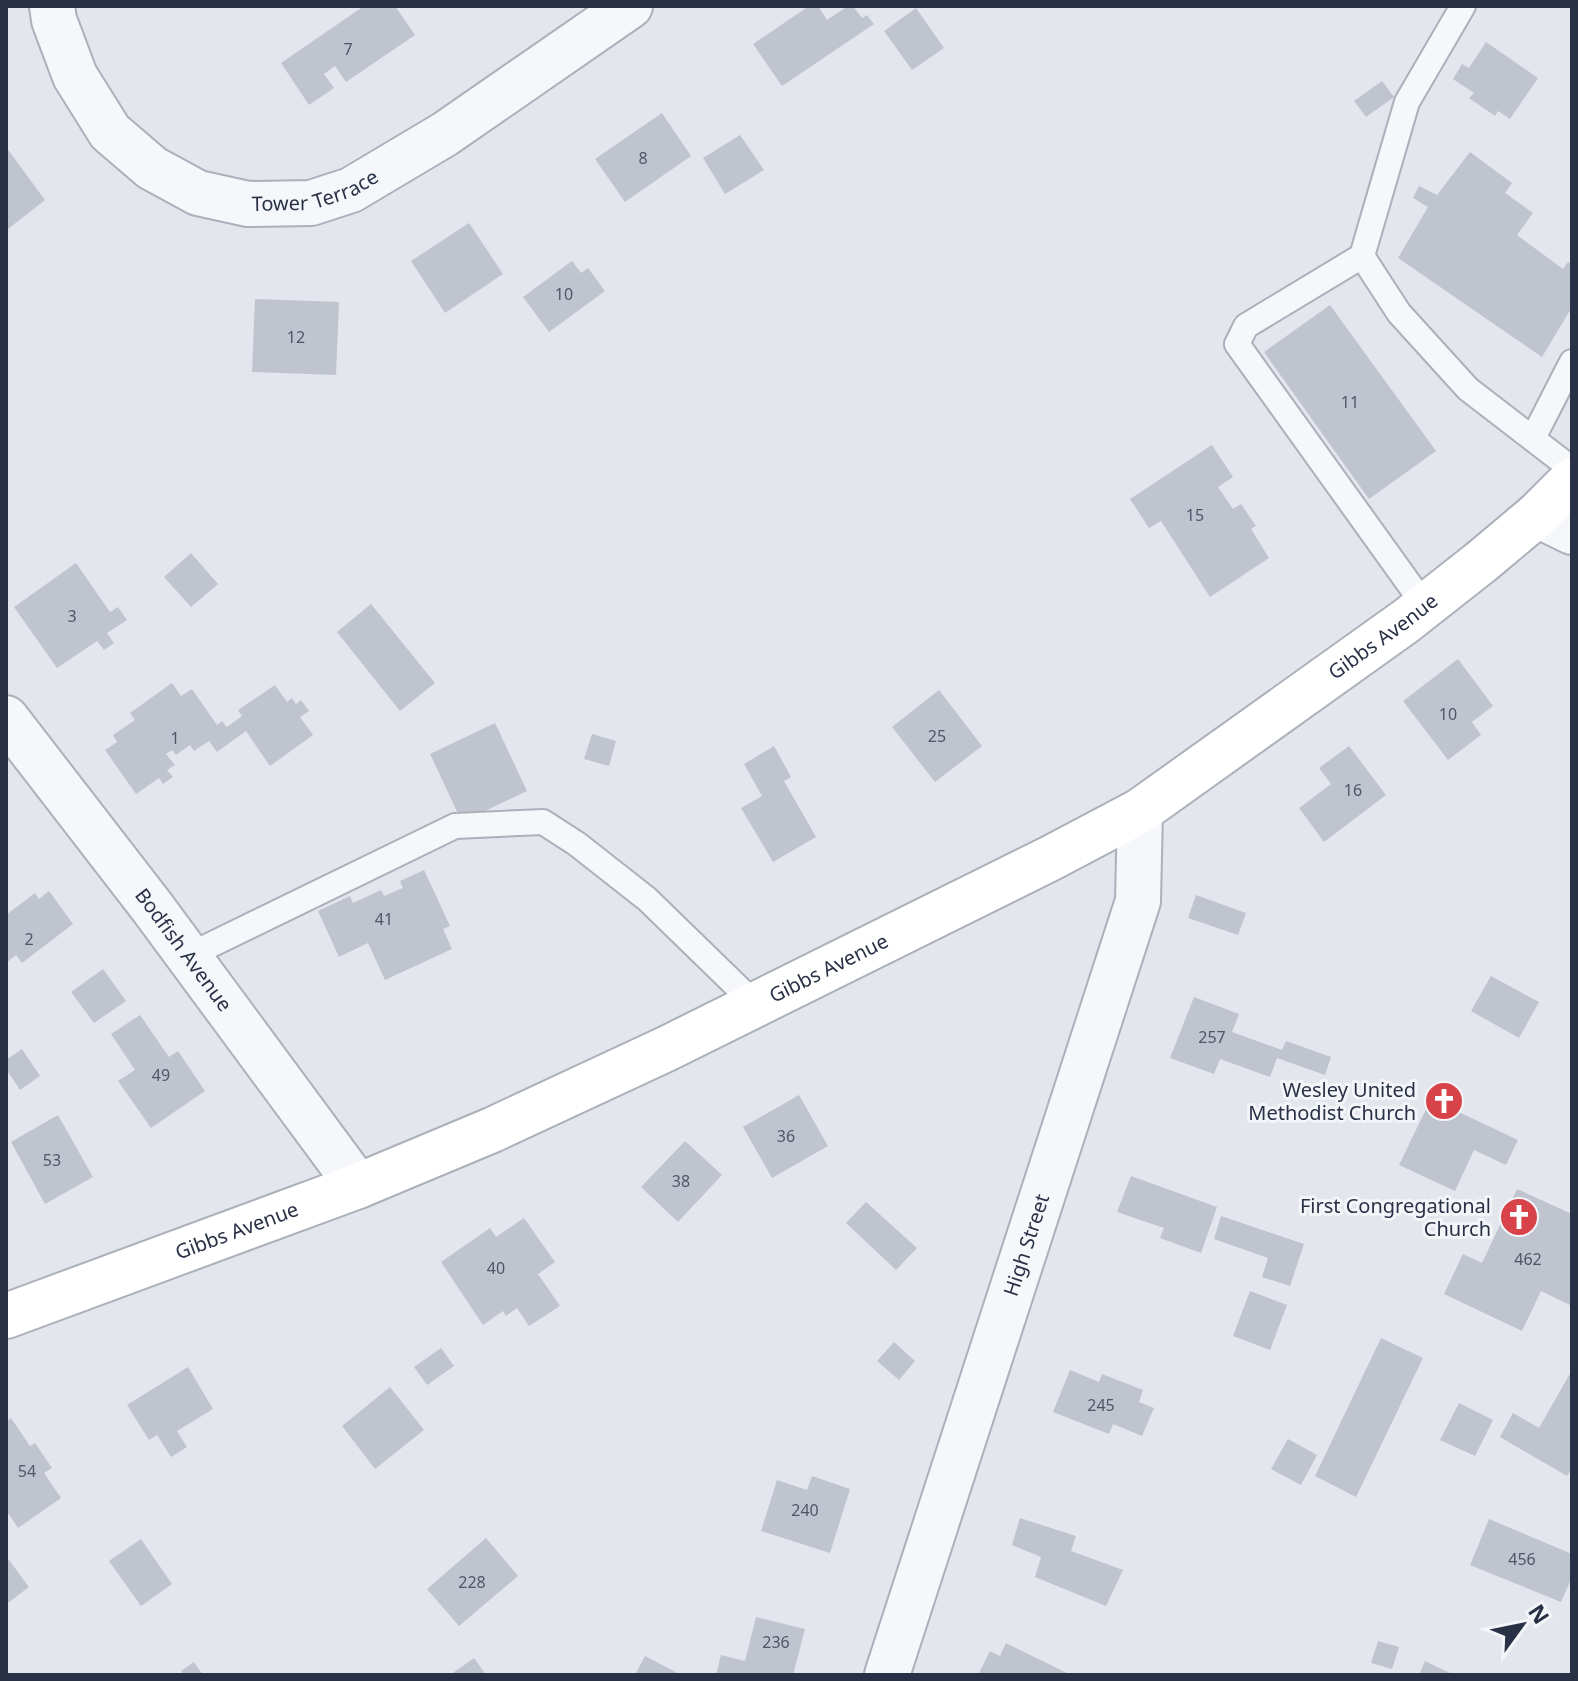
<svg xmlns="http://www.w3.org/2000/svg" width="1578" height="1681" viewBox="0 0 1578 1681" font-family="'Noto Sans',sans-serif">
	<style>
		.building { fill: #c0c4cf }
		.lines { fill: none; stroke-linecap: round; stroke-linejoin: round }
		.service-casing { stroke: #abb0ba; stroke-width: 28 }
		.minor-casing { stroke: #abb0ba; stroke-width: 48 }
		.secondary-casing { stroke: #abb0ba; stroke-width: 48 }
		.service { stroke: #f6f7fa; stroke-width: 24 }
		.minor { stroke: #f6f7fa; stroke-width: 44 }
		.secondary { stroke: #fff; stroke-width: 44 }
		.labels { text-anchor: middle; stroke-width: 6; stroke-linejoin: round; paint-order: stroke }
		.number-label { font-size: 16px; fill: #4f5668 }
		.street-label { font-size: 20px; fill: #293146; stroke: #f3f5f9 }
		.poi-label { font-size: 20px; fill: #293146; stroke: #f3f5f9; text-anchor: end }
	</style>
	<rect width="100%" height="100%" fill="#e3e6ec"/>
	<path class="building" d="M364,6H395L415,35L346,82L335,66L324,74L334,88L309,105L281,63Z
		M809,6H818L827,20L848,6H853L862,18L867,15L874,24L782,86L753,44Z
		M916,8L944,48L912,70L884,31Z
		M1486,42L1538,78L1510,119L1498,111L1495,116L1469,98L1474,93L1453,79L1462,64L1469,68Z
		M1382,81L1394,97L1366,117L1354,101Z
		M662,113L691,156L625,202L595,159Z
		M740,135L764,170L725,194L703,158Z
		M6,147L45,200L8,229L6,227Z
		M1470,152L1512,183L1505,193L1533,213L1517,235L1563,269L1568,262L1572,264V307L1542,357L1398,258L1428,207L1413,198L1419,186L1437,195Z
		M469,223L503,274L445,313L411,261Z
		M572,261L581,273L588,268L605,291L549,332L523,297Z
		M255,299L339,302L336,375L252,372Z
		M1330,305L1436,451L1369,499L1264,352Z
		M1212,445L1233,477L1218,487L1233,509L1241,504L1256,526L1251,529L1269,558L1210,597L1161,521L1149,528L1130,499Z
		M191,553L218,584L191,607L164,577Z
		M76,563L110,612L118,607L127,620L107,633L114,643L104,650L97,641L57,668L14,607Z
		M371,604L435,683L400,711L337,632Z
		M1458,659L1493,706L1472,722L1481,735L1448,760L1403,701Z
		M172,683L181,696L192,689L217,725L222,721L227,727L242,716L238,710L275,685L287,702L292,698L296,704L301,700L309,711L300,717L313,735L270,766L246,731L217,752L209,741L194,751L190,745L176,755L172,750L166,754L175,765L167,770L173,777L163,784L159,778L136,794L105,750L117,742L113,735L135,720L130,713Z
		M939,690L982,746L935,782L892,727Z
		M495,723L527,791L462,822L430,754Z
		M592,734L616,741L609,766L584,759Z
		M774,746L791,777L784,781L816,837L773,862L741,808L762,796L744,764Z
		M1349,746L1386,795L1324,842L1299,808L1331,784L1319,768Z
		M424,870L450,926L443,929L452,949L385,980L368,943L339,957L318,911L350,896L353,903L381,890L384,896L403,888L400,881Z
		M49,891L73,924L22,963L16,955L6,963V915L35,893L39,899Z
		M1196,895L1246,913L1238,935L1188,918Z
		M103,969L126,1001L94,1023L71,992Z
		M1491,976L1539,1002L1519,1038L1471,1011Z
		M1194,997L1239,1014L1232,1032L1282,1050L1286,1041L1331,1057L1325,1075L1277,1058L1270,1077L1220,1059L1214,1074L1170,1058Z
		M140,1015L169,1057L178,1051L205,1091L151,1128L118,1081L135,1070L111,1034Z
		M22,1049L40,1076L20,1090L6,1069V1060Z
		M799,1095L828,1146L772,1178L743,1127Z
		M1431,1099L1518,1140L1506,1165L1474,1150L1455,1191L1399,1165Z
		M58,1115L93,1177L45,1204L11,1142Z
		M685,1141L722,1175L678,1222L641,1187Z
		M1131,1176L1217,1207L1201,1253L1160,1238L1164,1228L1117,1212Z
		M1517,1189L1572,1214V1306L1541,1291L1522,1331L1444,1294L1463,1254L1482,1263Z
		M866,1202L917,1248L896,1270L846,1223Z
		M1221,1216L1304,1244L1290,1286L1262,1277L1268,1258L1214,1239Z
		M524,1218L555,1262L538,1274L560,1306L529,1326L517,1308L506,1316L503,1311L483,1325L441,1262L490,1228L496,1237Z
		M1250,1291L1287,1305L1270,1350L1233,1336Z
		M1381,1338L1423,1358L1356,1497L1315,1476Z
		M894,1342L915,1361L899,1380L877,1361Z
		M441,1348L454,1366L427,1385L414,1367Z
		M188,1367L213,1409L177,1431L187,1447L171,1457L157,1435L149,1440L127,1405Z
		M1070,1370L1099,1382L1102,1374L1143,1390L1139,1402L1154,1408L1142,1436L1113,1424L1109,1434L1053,1412Z
		M1572,1370V1468L1567,1476L1500,1437L1513,1413L1539,1428Z
		M390,1387L424,1430L375,1469L342,1426Z
		M1459,1403L1493,1420L1475,1456L1440,1440Z
		M11,1418L30,1446L35,1443L52,1468L44,1473L61,1498L18,1528L6,1510V1422Z
		M1288,1439L1317,1455L1301,1485L1271,1469Z
		M812,1476L850,1489L830,1553L761,1531L777,1480L807,1490Z
		M1020,1518L1076,1536L1071,1551L1123,1570L1106,1606L1035,1577L1041,1557L1012,1545Z
		M1489,1519L1572,1554V1577L1561,1602L1470,1565Z
		M486,1538L518,1576L459,1626L427,1589Z
		M141,1539L172,1584L141,1606L109,1561Z
		M6,1556L29,1587L8,1603L6,1600Z
		M756,1617L805,1629L793,1675H716L721,1655L745,1661Z
		M1378,1641L1399,1647L1392,1669L1371,1663Z
		M1006,1643L1071,1675H978L990,1651L1000,1656Z
		M645,1656L681,1675H635Z
		M474,1658L486,1675H450Z
		M1425,1661L1454,1675H1419Z
		M194,1662L203,1675H183L181,1671Z"/>
	<g class="lines">
		<defs>
			<path id="service" d="M1362,256L1407,102L1463,6
				M1533,438L1572,362
				M1425,606L1237,344L1246,326L1362,256L1399,313L1468,389L1572,469
				M188,956L455,826L543,822L577,844L647,899L756,1005"/>
			<g id="minor">
				<path id="s1" d="M52,6L54,20L75,76L110,132L152,168L198,193L248,204L311,203L351,190L445,134L630,6"/>
				<path d="M1537,515L1572,532"/>
				<path id="s2" d="M6,718L152,907L358,1186"/>
				<path id="s3" d="M887,1675L1138,901L1140,811"/>
			</g>
			<g id="secondary">
				<path id="s4" d="M6,1316L358,1186L492,1130L666,1049L1051,858L1140,811L1406,621L1481,562L1537,515L1572,480"/>
			</g>
		</defs>
		<use href="#service" class="service-casing"/>
		<use href="#minor" class="minor-casing"/>
		<use href="#secondary" class="secondary-casing"/>
		<use href="#service" class="service"/>
		<use href="#minor" class="minor"/>
		<use href="#secondary" class="secondary"/>
	</g>
	<defs>
		<symbol id="church-disc" viewBox="-11 -11 22 22"><circle r="9.5" fill="#d84249" stroke="#f3f5f9"/><path d="M-1.2-6h2.4v3.5h3.3v2.4h-3.3V6h-2.4V-.1h-3.3v-2.4h3.3Z" fill="#fff"/></symbol>
	</defs>
	<g fill-rule="evenodd">
		<use href="#church-disc" x="1422" y="1079" width="44" height="44"/>
		<use href="#church-disc" x="1497" y="1195" width="44" height="44"/>
	</g>
	<g class="labels">
		<g class="number-label">
			<text x="348" y="55">7</text>
			<text x="643" y="164">8</text>
			<text x="564" y="300">10</text>
			<text x="296" y="343">12</text>
			<text x="1350" y="408">11</text>
			<text x="1195" y="521">15</text>
			<text x="72" y="622">3</text>
			<text x="1448" y="720">10</text>
			<text x="937" y="742">25</text>
			<text x="175" y="744">1</text>
			<text x="1353" y="796">16</text>
			<text x="384" y="925">41</text>
			<text x="29" y="945">2</text>
			<text x="1212" y="1043">257</text>
			<text x="161" y="1081">49</text>
			<text x="786" y="1142">36</text>
			<text x="52" y="1166">53</text>
			<text x="681" y="1187">38</text>
			<text x="1528" y="1265">462</text>
			<text x="496" y="1274">40</text>
			<text x="1101" y="1411">245</text>
			<text x="27" y="1477">54</text>
			<text x="805" y="1516">240</text>
			<text x="1522" y="1565">456</text>
			<text x="472" y="1588">228</text>
			<text x="776" y="1648">236</text>
		</g>
		<g class="street-label">
			<text dy="7" stroke="none"><textPath href="#s1" startOffset="368">Tower Terrace</textPath></text>
			<text dy="7" stroke="none"><textPath href="#s4" startOffset="1542">Gibbs Avenue</textPath></text>
			<text dy="7" stroke="none"><textPath href="#s2" startOffset="292">Bodfish Avenue</textPath></text>
			<text dy="7" stroke="none"><textPath href="#s4" startOffset="894">Gibbs Avenue</textPath></text>
			<text dy="7" stroke="none"><textPath href="#s4" startOffset="246">Gibbs Avenue</textPath></text>
			<text dy="7" stroke="none"><textPath href="#s3" startOffset="452">High Street</textPath></text>
		</g>
		<g class="poi-label">
			<text x="1416" y="1097">Wesley United<tspan x="1416" dy="23">Methodist Church</tspan></text>
			<text x="1491" y="1213">First Congregational<tspan x="1491" dy="23">Church</tspan></text>
		</g>
	</g>
	<rect width="1578" height="1681" fill="none" stroke="#293146" stroke-width="16"/>
	<g transform="translate(1522 1625) rotate(57)" stroke="#f3f5f9" stroke-width="6" paint-order="stroke">
	<path d="M0-6L14 30L0 20L-14 30Z" fill="#293146"/>
	<text y="-12" font-size="22" font-weight="bold" text-anchor="middle" fill="#293146">N</text>
	</g>
</svg>
